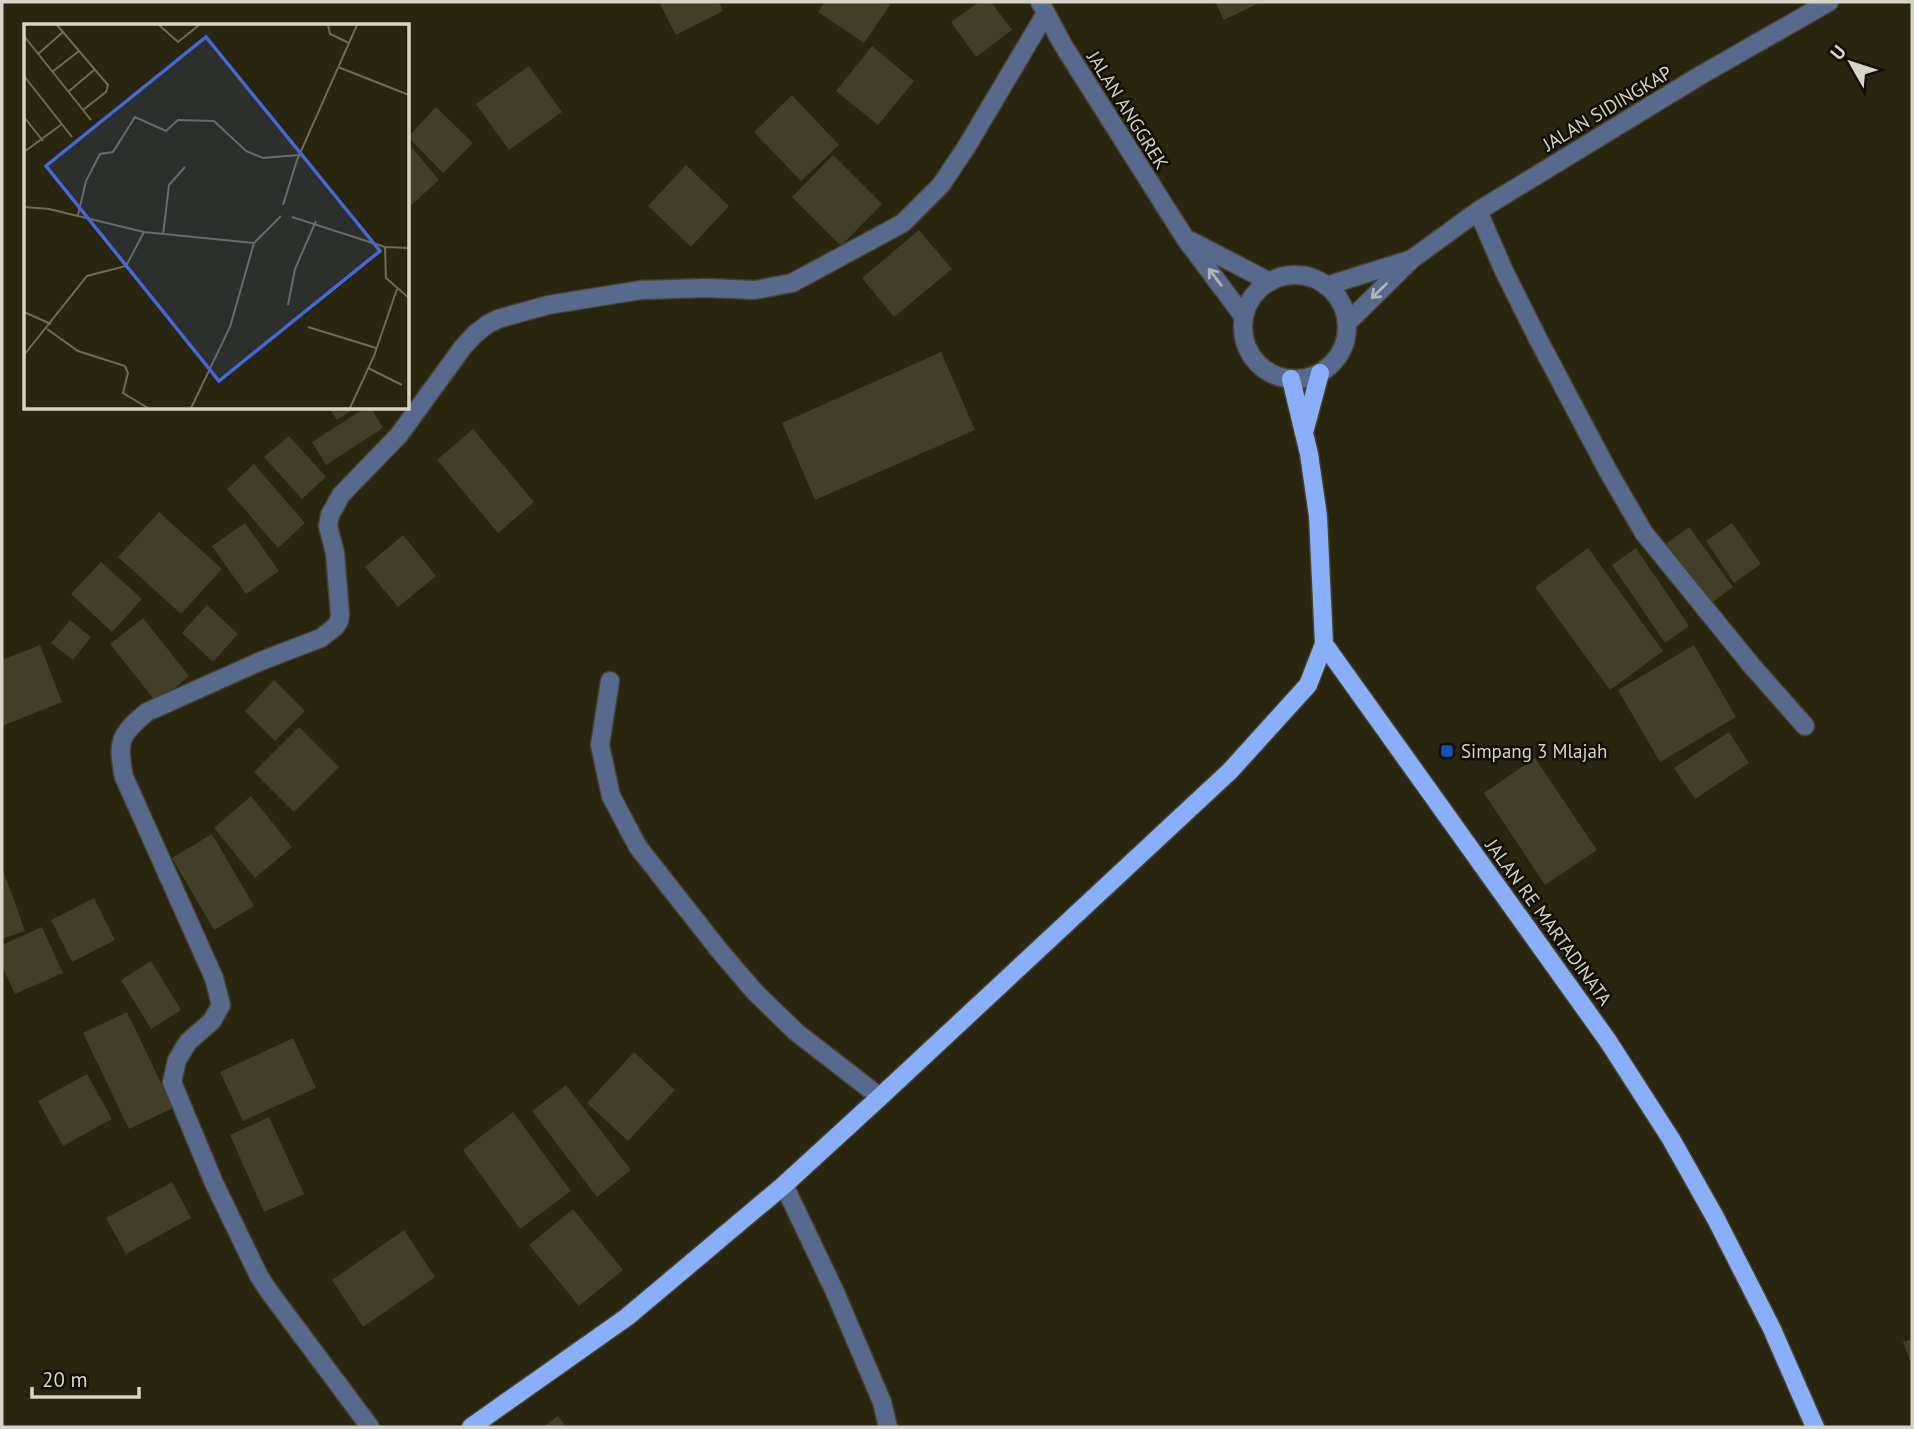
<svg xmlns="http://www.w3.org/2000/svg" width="1914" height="1429" viewBox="0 0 1914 1429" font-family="'PT Sans',sans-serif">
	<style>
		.building { fill: #433e27 }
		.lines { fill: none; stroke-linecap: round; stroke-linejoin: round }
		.minor-casing { stroke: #45412b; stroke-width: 21 }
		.major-casing { stroke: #45412b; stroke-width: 21 }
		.minor { stroke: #576a8d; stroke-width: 18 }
		.major { stroke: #88aff7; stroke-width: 18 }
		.oneway { stroke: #b0b4b5 }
		.transit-dot { fill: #1a4fb4; stroke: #100e05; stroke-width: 2.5 }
		.labels { text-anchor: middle; stroke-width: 5; stroke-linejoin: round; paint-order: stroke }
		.street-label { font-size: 19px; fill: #d6d4c6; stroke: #100e05 }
		.poi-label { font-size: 19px; fill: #d6d4c6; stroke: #100e05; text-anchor: start }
		.inset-road { fill: none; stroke: #6e6b58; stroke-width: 2 }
		.view { fill: #4269d4; fill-opacity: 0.15; stroke: #4269d4; stroke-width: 3.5 }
		.inset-edge { fill: none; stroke: #d6d4c6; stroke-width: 3.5 }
	</style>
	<rect width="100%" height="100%" fill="#29250e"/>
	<path class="building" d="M659,2H719L723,11L676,35Z
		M825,2H886L890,5L864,43L818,12Z
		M979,2H991L1012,30L976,57L951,22Z
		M1215,2H1261L1224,20Z
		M872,46L914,81L878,125L836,91Z
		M529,66L562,112L509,150L476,104Z
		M792,95L839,145L801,181L754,132Z
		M436,107L473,143L443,173L408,137Z
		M408,143L439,180L408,208Z
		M833,155L882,204L841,246L792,197Z
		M686,165L729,206L691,247L648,206Z
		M919,230L952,269L894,317L862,278Z
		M941,352L975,430L815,500L782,423Z
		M329,408H355L337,420Z
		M365,408H371L383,428L326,465L312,442Z
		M473,429L534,502L498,533L437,460Z
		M289,436L326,477L302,499L264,457Z
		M254,464L305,523L278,548L227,489Z
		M159,512L222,569L181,614L118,557Z
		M245,523L279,571L246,594L212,546Z
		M1732,523L1761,564L1734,583L1706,541Z
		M1689,527L1733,587L1707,606L1663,546Z
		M403,535L436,576L398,607L365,567Z
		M1588,548L1663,651L1610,690L1535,587Z
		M1636,548L1689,626L1665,643L1612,565Z
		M101,562L142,599L112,632L71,594Z
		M207,605L238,634L213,662L182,633Z
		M143,618L189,676L157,703L110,644Z
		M70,620L91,637L73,660L51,643Z
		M40,645L62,702L2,726V660Z
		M1694,645L1736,717L1660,762L1618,690Z
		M274,680L305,711L275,741L245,711Z
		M299,727L339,767L294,812L254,772Z
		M1729,732L1749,763L1695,799L1674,768Z
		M1535,758L1597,850L1545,885L1484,793Z
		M251,796L292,847L255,878L214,828Z
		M212,834L254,906L214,930L172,858Z
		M2,867L25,931L2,939Z
		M94,898L115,940L72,962L51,920Z
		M42,927L63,973L15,994L2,966V945Z
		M151,961L181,1010L151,1029L121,980Z
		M127,1012L173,1108L129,1129L83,1033Z
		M293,1038L316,1088L243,1121L220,1072Z
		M634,1052L675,1090L628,1141L587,1103Z
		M87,1074L112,1119L63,1146L38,1101Z
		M566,1085L631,1170L597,1197L532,1111Z
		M513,1112L571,1191L520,1229L463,1150Z
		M269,1117L304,1194L264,1212L230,1135Z
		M172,1182L191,1218L126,1254L106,1218Z
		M573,1209L623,1270L579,1306L529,1245Z
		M404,1230L435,1277L363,1327L332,1280Z
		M1912,1339V1366L1903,1342Z
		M558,1416L566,1427H543Z"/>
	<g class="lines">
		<defs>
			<path id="minor" d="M1040,2L1063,45L1185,238L1244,317
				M1478,211L1504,271L1538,339L1608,471L1644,533L1752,666L1805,726
				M1191,241L1270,282
				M1243 327a52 52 0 1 1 104 0a52 52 0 1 1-104 0Z
				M1326,286L1409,260
				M1347,323L1412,259L1478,211L1701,75L1829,2
				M610,681L600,745L611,796L638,847L719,950L754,991L796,1032L880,1097
				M784,1185L835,1292L882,1402L888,1427
				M370,1427L268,1290L259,1276L214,1183L172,1082L177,1060L188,1042L212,1021L221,1005L214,978L124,777C117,742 119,735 147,712L261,661L321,638L335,627L339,621L340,615L335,553L328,526L330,515L341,495L399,435L463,347L475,334L488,324L498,319L548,305L641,290L706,288L755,290L792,283L903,223L941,185L967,146L1046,13"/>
			<path id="major" d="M1291,379L1309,454L1318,516L1324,644L1608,1041L1671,1139L1716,1219L1772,1329L1815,1427
				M1305,429L1320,373
				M471,1427L627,1317L784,1185L880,1097L1230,771L1308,685L1324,644"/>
		</defs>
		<use href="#minor" class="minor-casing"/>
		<use href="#major" class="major-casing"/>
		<use href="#minor" class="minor"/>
		<use href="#major" class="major"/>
	</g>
	<defs><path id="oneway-shaft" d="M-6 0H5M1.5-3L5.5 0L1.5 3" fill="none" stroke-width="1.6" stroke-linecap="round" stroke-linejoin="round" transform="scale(1.75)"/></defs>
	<g class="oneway">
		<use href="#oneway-shaft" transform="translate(1215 277) rotate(-127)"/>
		<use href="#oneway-shaft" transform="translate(1379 291) rotate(136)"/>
	</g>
	<rect class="transit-dot" x="1440" y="744" width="14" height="14" rx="3.5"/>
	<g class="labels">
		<g class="street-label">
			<text transform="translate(1607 108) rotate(-31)" y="7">JALAN SIDINGKAP</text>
			<text transform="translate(1128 110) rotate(58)" y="7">JALAN ANGGREK</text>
			<text transform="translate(1549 922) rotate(54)" y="7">JALAN RE MARTADINATA</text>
		</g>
		<g class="poi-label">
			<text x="1461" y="758">Simpang 3 Mlajah</text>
		</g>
	</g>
	<g transform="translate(24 24)">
		<rect width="385" height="385" fill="#29250e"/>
		<path class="inset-road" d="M33,1L84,61L82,68L59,86M135,1L154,18L175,1M304,1L306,10L325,19M0,12L67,96M14,30L39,8M314,43L385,71M28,48L55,27M0,52L48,113M44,68L70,46M0,93L19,117M0,128L38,100M259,181L273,136L333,1M0,183L25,185L120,208L230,219M54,191L62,157L76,130L89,128L111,93L142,107L154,96L190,97L222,127L239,134L275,131M268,193L361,223L385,224M139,211L145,161L161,143M361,223L362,254L385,274M264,281L271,245L292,197M0,288L27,300M284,303L352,324M23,305L54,327L101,342L104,349L99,369L124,384M0,331L63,252L102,242L120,208M344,344L378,361M167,384L206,303L230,219L257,192M326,384L350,332L373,265"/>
		<path class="view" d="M182,13L356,227L195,357L22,142Z"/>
		<rect width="385" height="385" class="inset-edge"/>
	</g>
	<rect width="1914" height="1429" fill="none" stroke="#d6d4c6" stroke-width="7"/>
	<g transform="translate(1851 63) rotate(309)" stroke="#100e05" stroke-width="5" paint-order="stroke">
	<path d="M0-5L12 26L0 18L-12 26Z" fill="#d6d4c6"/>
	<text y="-10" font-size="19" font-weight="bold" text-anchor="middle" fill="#d6d4c6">U</text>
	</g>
	<path d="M32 1387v10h107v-10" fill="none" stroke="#d6d4c6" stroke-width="3.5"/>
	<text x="42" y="1387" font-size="21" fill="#d6d4c6" stroke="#100e05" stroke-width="5" paint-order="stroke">20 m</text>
</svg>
